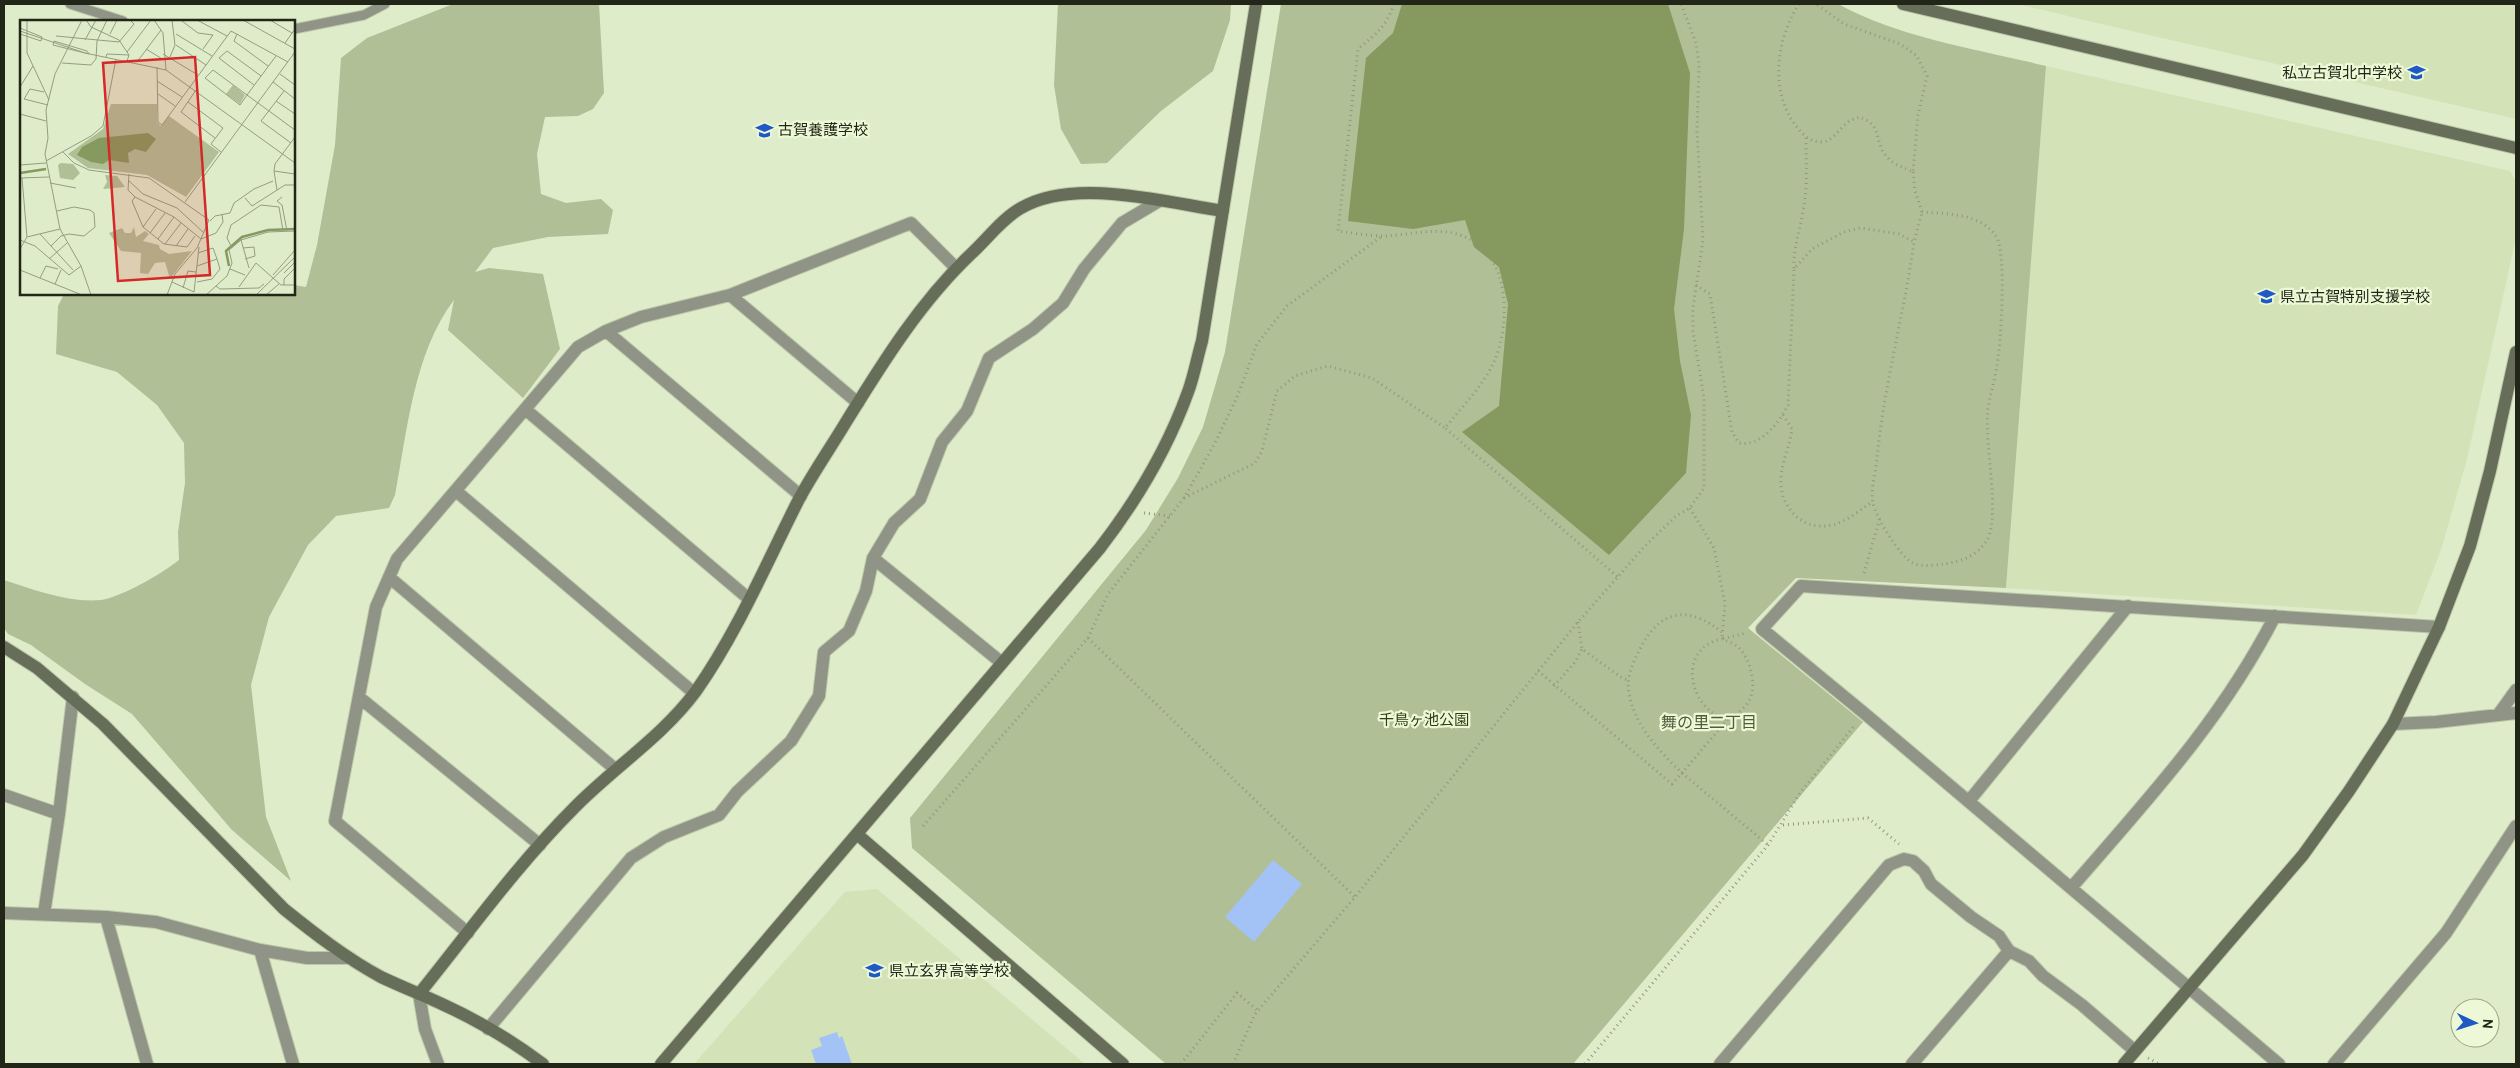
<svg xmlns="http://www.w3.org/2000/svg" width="2520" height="1068" viewBox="0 0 2520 1068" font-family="Overpass,'Noto Sans JP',sans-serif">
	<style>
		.built { fill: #d4e2b8 }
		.green { fill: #b0bf95 }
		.water { fill: #86995f }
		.building { fill: #a3c2f6 }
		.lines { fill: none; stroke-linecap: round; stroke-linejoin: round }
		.lane-casing { stroke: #bdc8a9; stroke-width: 11 }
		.street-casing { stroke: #bdc8a9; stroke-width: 14 }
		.secondary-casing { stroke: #bdc8a9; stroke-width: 14 }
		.path { stroke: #8f987e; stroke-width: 3; stroke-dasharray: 1 4; stroke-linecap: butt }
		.lane { stroke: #8f9486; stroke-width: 9 }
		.street { stroke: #8f9486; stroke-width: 12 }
		.secondary { stroke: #666d58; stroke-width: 12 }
		.labels { text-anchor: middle; stroke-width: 4.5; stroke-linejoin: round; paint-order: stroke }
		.poi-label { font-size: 15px; fill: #222619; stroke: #edf9d6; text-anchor: start }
		.park-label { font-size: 15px; fill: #313d12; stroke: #edf9d6 }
		.neighbourhood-label { font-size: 16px; fill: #515b3d; stroke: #edf9d6 }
		.inset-river { fill: none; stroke: #86995f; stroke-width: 2.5 }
		.inset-road { fill: none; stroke: #939d83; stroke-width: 1 }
		.view { fill: #d62828; fill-opacity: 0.15; stroke: #d62828; stroke-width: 2.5 }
		.inset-edge { fill: none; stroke: #222619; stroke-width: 2.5 }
	</style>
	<rect width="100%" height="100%" fill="#dfecc9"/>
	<path class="built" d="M2017,4H2516V119L2114,27Z
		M2046,66L2510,171L2516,182V238L2467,459L2441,550L2416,615L2006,588Z
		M877,889L1085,1064H694L845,892Z"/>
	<path class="green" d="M453,4H599L604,93L593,109L578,116L545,117L537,154L541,194L566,203L601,199L613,210L608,234L548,237L493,248L475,272L489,268L543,274L560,349L523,398L448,330L454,300C414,352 407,432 395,495L389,508L336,516L308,545L269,617L251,685L266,817L291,881L232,830L132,714L85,684L31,645L8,634L4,628V580C35,590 68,603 101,600C122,597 163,573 179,560L178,532L185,483L184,443L157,405L117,372L56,354L58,306L64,294H294V285L306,287L317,245L335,145L341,58L367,38Z
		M1058,4H1231L1230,20L1213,71L1161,111L1107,163L1081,164L1061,129L1054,85Z
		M1281,4H1838C1900,38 1977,49 2046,66L2006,588L1796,578L1748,628L1863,722L1573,1064H1166L912,848L910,818L1146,530L1178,478L1203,427L1225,352Z"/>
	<path class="water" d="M1402,4H1668L1690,73L1684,229L1674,309L1680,361L1691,415L1686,473L1609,555L1462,432L1499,406L1508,304L1499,267L1474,247L1465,220L1413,229L1348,221L1366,58L1393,33Z"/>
	<path class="building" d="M1273,860L1302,884L1254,942L1225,917Z
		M837,1032L839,1038L842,1036L852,1064H816L811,1050L822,1046L819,1038Z"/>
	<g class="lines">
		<defs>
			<path id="lane" d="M70,4L123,21
				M294,29L364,15L385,4"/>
			<path id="street" d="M730,295L858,403
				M606,331L801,496
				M525,409L749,599
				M456,491L694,693
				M873,558L1002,663
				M389,577L615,769
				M360,698L540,845
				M2498,715L2516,690
				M2393,724L2436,722L2516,713
				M4,795L59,814L44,914
				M1969,801L2128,606
				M59,814L73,697
				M2071,888C2148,799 2221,721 2275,616
				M4,913L106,917L156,922L260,950L307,958H349
				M106,917L147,1064
				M468,933L335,821L376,607L397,559L578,347L606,331L641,317L730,295L911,223L956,268
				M260,950L293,1064
				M419,994L425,1029L438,1064
				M488,1029L631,858L664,837L719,815L737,792L791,741L819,696L824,652L849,631L866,591L873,558L894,523L920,499L942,442L967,411L989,358L1033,329L1063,303L1084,269L1122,223L1159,201
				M1720,1064L1889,865L1904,859L1913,861L1924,871L1931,884L1971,917L1999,936L2009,951L2029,961L2043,976L2082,1005L2135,1051
				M1912,1064L2009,951
				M2279,1064L1864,713L1762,629L1801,586L2439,627
				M2334,1064L2446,933L2516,826"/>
			<path id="secondary" d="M1903,4L2516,148
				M4,647L37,668L103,724L284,909C315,934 346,958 381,977C402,987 423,995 444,1005C479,1021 512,1041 543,1064
				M858,835L1123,1064
				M419,994C469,932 517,865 574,808C613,768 663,736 696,691C738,631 766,564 799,499C813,473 831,447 846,422C883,362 921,301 972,253C988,238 1003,218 1021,208C1074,177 1164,202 1223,211
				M661,1064L1100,548C1137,500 1167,450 1188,392C1194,376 1197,358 1202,341L1256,4
				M2124,1064L2303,855L2349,791L2393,724L2439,627L2470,546L2490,471L2516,352"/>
		</defs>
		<use href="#lane" class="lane-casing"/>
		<use href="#street" class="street-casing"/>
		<use href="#secondary" class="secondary-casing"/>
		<path class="path" d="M1394,4C1386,27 1376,34 1358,49L1338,231C1353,233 1369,236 1384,236C1408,235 1437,227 1460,235C1511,251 1512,324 1493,364C1481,388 1461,408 1445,428L1618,577
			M1799,4C1776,39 1769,93 1797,127C1803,135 1810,142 1822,142C1832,142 1839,129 1846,124C1849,120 1855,119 1859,117C1885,125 1872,143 1889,159C1896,166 1905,168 1913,172L1918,115L1927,76L1917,56L1900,44L1844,24L1816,4
			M1913,172L1915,191L1922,212
			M1922,212C1947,214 1980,213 1996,236C2007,253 2001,342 1997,365C1995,380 1990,394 1988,409C1984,442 2000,513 1988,538C1979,555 1963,561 1945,564C1935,565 1922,567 1913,563C1900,557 1875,516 1873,503C1870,490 1876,471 1877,458C1884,386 1904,314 1914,242Z
			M1794,268C1793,248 1800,231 1803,211C1808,187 1806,163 1806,138
			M1696,285L1710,294L1732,432L1739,443C1761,447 1779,423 1788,405L1794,269L1812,249L1844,232L1860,228L1899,234L1914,242
			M1783,415L1792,429C1790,446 1782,461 1781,478C1779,507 1803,532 1832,525C1846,522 1860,510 1872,502
			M1184,498L1255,463L1262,451L1277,391L1295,376L1328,366L1372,378L1445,428
			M1690,508L1714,548L1725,604L1722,639L1746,633
			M1144,513L1170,516
			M1864,573L1880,518
			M1578,622L1582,649L1622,678L1628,680
			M1722,632C1688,605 1660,609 1640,649C1633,662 1626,677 1629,692C1633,724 1660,752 1682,773L1727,720C1735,715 1746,708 1750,699C1757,684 1750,659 1739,648C1734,643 1728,642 1722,639C1685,646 1685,688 1709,710C1714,715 1721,717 1727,720
			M1088,638L1355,897
			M1538,671L1672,784L1682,773L1768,845
			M1554,686L1575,662L1582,649
			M1783,825L1868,818L1899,844
			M923,826L1088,638L1108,594L1184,498L1215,443L1237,397L1257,344L1287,306L1382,236
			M2148,1058L2159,1064
			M1181,1064L1237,993L1258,1011
			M1233,1064L1255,1014L1355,897L1578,622L1644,547L1676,516L1690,508L1704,488V398L1693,331V308L1703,240L1697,131L1699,64L1696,43L1681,4
			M1585,1064L1768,845L1800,793L1855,725"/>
		<use href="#lane" class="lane"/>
		<use href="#street" class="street"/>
		<use href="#secondary" class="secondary"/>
	</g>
	<defs>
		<symbol id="school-bare" viewBox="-9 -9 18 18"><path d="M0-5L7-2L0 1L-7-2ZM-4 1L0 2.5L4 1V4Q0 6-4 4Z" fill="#1e59c6" stroke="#edf9d6" stroke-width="2.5" paint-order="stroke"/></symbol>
	</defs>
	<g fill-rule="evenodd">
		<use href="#school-bare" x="2404" y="60" width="25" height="25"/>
		<use href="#school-bare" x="752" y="118" width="25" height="25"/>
		<use href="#school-bare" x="2254" y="284" width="25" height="25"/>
		<use href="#school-bare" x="862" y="958" width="25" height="25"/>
	</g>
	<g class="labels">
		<g class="poi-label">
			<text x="2402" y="78" text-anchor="end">私立古賀北中学校</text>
			<text x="778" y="135">古賀養護学校</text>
			<text x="2280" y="302">県立古賀特別支援学校</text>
			<text x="889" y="976">県立玄界高等学校</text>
		</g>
		<g class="park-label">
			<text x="1424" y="725">千鳥ヶ池公園</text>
		</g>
		<g class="neighbourhood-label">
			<text x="1709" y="728">舞の里二丁目</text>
		</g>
	</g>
	<g transform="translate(20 20)">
		<rect width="275" height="275" fill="#dfecc9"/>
		<path d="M213,65L225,75L220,84L206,74ZM91,84H137V102L141,106L149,96L199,132L166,177L127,155L68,148L48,134L83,109ZM41,143L53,144L60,153L53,160L40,158L38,145ZM85,155L97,156L105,167L83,169L87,162ZM114,207L116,217L125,211L129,214L123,221L139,225L140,229L149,234L172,231L150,259L145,242L135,243L128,254L120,253L121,233L101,231L89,213L102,208L105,213H111Z" fill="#b0bf95"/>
		<path d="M128,113L136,119L126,132L115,129L108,133L109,143L89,140L83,144L71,142L57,135L62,127L79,118Z" fill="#86995f"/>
		<path class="inset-river" d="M0,153L26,149M209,246L206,231L222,217L248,210L275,209"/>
		<path class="inset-road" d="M7,0V33L29,80M62,0L35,54L26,90L28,118L25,134L40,209L61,246L71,275M66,0L71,7L99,20L109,35L107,41M134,0L143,13L146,50M177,0L207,16M223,0L275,29M250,0L272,13M162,1L178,13L193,15L183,29M0,8L22,17L21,21L0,14M0,11L65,33L146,50L275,143M90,14L97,0M156,14L192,36M217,14L214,21L248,46M36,16L99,22L114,4L110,0M65,20L76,0M34,21L67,31L69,34L33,25ZM265,23L275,9M156,25L186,45M126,29L144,40M107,32L131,0M143,34L178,55M256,36L227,75L220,85L185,58L193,50L227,75L238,83L275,110M86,37L87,34L109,35M150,37L155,25L152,0M117,42L141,10M42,43L71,45L76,39L77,21L87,0M137,47L138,102L142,105L211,11L268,42M260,54L275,65M137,61L162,77M253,62L275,79M234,65L199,38L207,31L241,56M0,67L13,46M176,70L161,92L195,118M264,71L241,101L271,123M24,72L10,69L4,79L28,85M138,74L155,86M256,81L275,94M168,82L203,108L191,124L201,132M0,94L26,101M275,117L255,144L254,151L275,154M43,132L54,143L69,150L129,158L189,200L177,228L155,254L147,275M26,141L71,116L83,106L96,39M0,145L26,143M254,151L257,170M109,154L108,170L115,177L154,197L181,219L196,213L203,202L202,194M0,158L29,157M2,158L7,217M108,160L123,174L157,188L184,213M30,163L56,168M115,177L112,181L123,207L144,224L167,227L175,216M262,177L257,181L262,185L267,211M225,178L232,186L265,165H275M165,182L275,32M190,201L195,196L210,193L214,183L234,169L253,161M123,207L136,189M130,213L145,193M20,214L53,250M138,219L154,197M0,220L15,226L49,255L61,246M221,220L229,248M145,224L161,203M31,226L41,216L49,214L64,216L75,207L74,193L70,190L54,187L37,191M156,226L168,209M212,228L207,218L211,205L241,185L259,187L263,211M223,228L234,227L235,236L225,239M0,229L7,217L40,209M29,239L47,223M177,246L197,239L193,228L178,233M210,249L225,255M0,250L62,275M264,253L275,242M253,255L275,230M20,258L26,246L38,249M152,262L174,272L179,227M177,262L192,259L200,249L197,239M35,264L41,250M264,265V259L275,248M196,266L200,269L239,268L244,264M219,267L236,243L261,265H275M163,268L168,251L176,252M186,275L207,256L212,243L209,230L221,220L248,212L275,211M236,275L275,237M246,275L259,264"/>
		<path class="view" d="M175,37L190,255L98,261L83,43Z"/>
		<rect width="275" height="275" class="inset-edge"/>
	</g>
	<rect width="2520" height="1068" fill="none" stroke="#222619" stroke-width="10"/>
	<g transform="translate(2475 1023) rotate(94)"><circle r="24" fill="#edf9d6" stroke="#9ca58a"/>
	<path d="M0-4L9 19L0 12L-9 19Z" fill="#1e59c6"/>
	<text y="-8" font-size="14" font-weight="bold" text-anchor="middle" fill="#222619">N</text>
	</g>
</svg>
